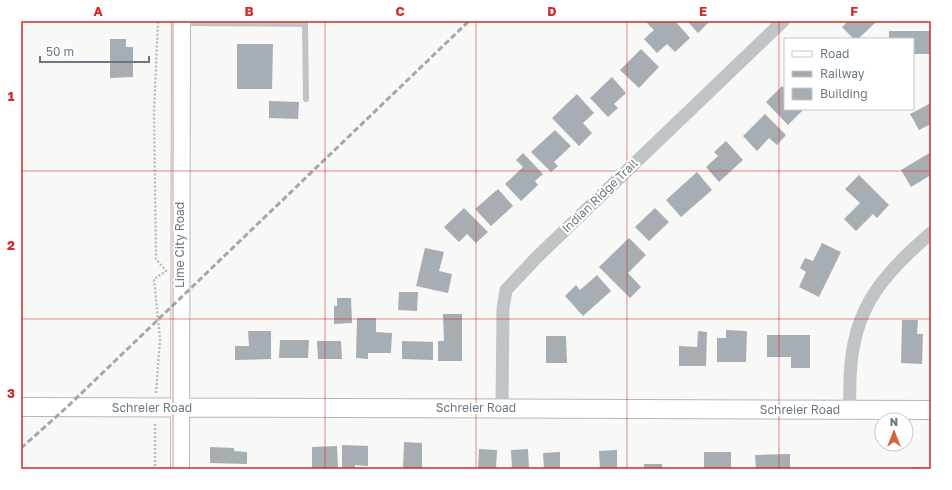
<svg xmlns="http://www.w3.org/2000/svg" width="952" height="490" viewBox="0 0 952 490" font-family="'Golos Text',sans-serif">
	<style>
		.building { fill: #a6adb3 }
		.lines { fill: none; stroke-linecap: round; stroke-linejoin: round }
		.secondary-casing { stroke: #b3b7bc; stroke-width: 20 }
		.path { stroke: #babdbf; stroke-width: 2.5; stroke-dasharray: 2 2; stroke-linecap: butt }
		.lane { stroke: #c0c4c7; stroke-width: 6 }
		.street { stroke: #c0c4c7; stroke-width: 13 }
		.secondary { stroke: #fff; stroke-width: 18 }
		.rail { stroke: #a2a8ad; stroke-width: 3; stroke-dasharray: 6 3; stroke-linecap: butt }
		.grid { fill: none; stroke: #d62828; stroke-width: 1; stroke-opacity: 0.55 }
		.labels { text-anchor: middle; stroke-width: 4; stroke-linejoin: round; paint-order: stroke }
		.street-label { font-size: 12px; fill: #6b7884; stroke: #fff }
		.neatline { fill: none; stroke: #d62828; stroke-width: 1.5 }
		.grid-label { font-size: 13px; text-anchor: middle; font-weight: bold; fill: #d62828 }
	</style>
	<rect width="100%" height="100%" fill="#f8f8f6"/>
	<path class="building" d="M649,21H675L690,38L675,52L667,44L657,53L644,39L654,30L647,23Z
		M687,21H710L698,33Z
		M848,21H877L858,39H854L842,27Z
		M889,31H931V54H913V39H889Z
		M110,39H126V47H133V77L110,78Z
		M237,44H273L272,89H237Z
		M641,49L659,67L639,88L620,70Z
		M612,77L626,93L614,104L618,108L608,117L590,98Z
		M782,86L785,89V109H804L788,125L766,102Z
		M577,94L594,113L583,123L592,133L579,146L552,118Z
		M269,101L299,102L298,119L269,118Z
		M931,103V124L919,130L910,114Z
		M765,114L786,135L777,145L769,138L757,151L743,136Z
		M555,130L571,146L554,162L558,166L551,172L531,152Z
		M726,141L743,160L719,182L706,167L718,156L714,152Z
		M931,152V175L911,187L901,170Z
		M523,153L543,174L535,181L538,185L521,201L505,184L523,167L516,160Z
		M697,172L712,190L681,217L666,200Z
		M859,175L889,205L877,218L873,214L856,231L844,219L860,203L845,189Z
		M498,189L513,206L491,226L475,209Z
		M464,208L488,232L476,243L467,234L459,242L444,227Z
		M655,208L669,222L649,241L635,227Z
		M629,238L646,255L628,273L641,287L630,298L599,267Z
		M822,243L841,252L819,297L799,287L806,272L800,268L805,258L813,261Z
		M425,248L444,252L439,271L452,274L448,293L416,286Z
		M597,275L611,291L583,316L565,296L576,285L580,290Z
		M399,292H418L417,311L398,310Z
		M337,298H351L352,323L334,324V306H337Z
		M443,314H462V361H438V341H444Z
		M357,318H376V332L392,333L391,353H368V359L356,358Z
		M902,320H918L917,334H923L922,364L901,363Z
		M726,330L747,331L746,362H717V338H726Z
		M248,331H271V359L235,360V346H249Z
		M698,331L707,332L706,366H679V346L697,347Z
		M767,335H810V368H791V357H767Z
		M546,336H566L567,363H546Z
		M280,340H309L308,358H279Z
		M317,341H341L342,359H318Z
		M402,341L433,342V360L402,359Z
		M404,442L422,443V469H403Z
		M342,445L368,446V466L355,465V469H342Z
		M337,446L338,469H312V447Z
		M210,447L234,448V451L247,452V464L210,463Z
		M479,449L497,450L496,469H478Z
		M528,449L529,469H512L511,450Z
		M617,450V469H600L599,451Z
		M560,452V469H544L543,453Z
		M704,452H731V469H704Z
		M790,454V469H756L755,455Z
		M644,464H662V469H644Z
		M912,467L931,468V469H912Z"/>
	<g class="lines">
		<defs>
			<path id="secondary" d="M21,407L931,410
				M180,469L181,21"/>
		</defs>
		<use href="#secondary" class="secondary-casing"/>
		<path class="path" d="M156,393L160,340L154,279L166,271L156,259L154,112L158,21
			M155,424V469"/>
		<path class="lane" d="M183,23L305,24V21
			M305,24L306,99"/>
		<path class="street" d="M502,409L503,308L506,290L536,258L783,21
			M850,410C847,323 866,289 931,233"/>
		<use href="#secondary" class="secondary"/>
		<path class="rail" d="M21,448L66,408L469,21"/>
	</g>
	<path class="grid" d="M173,21V469M325,21V469M476,21V469M627,21V469M779,21V469M21,171H931M21,319H931"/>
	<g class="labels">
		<g class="street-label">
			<text transform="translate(600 196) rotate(-44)" y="4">Indian Ridge Trail</text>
			<text transform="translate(180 245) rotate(-90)" y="4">Lime City Road</text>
			<text x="152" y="412">Schreier Road</text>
			<text x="476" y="412">Schreier Road</text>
			<text x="800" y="414">Schreier Road</text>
		</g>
	</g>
	<rect width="952" height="490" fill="none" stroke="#ffffff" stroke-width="44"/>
	<rect x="784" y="38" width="130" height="72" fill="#ffffff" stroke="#c4c9ce"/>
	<rect x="792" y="51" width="20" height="6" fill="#ffffff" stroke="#c4c9ce"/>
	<text x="820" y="58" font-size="12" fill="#6b7884">Road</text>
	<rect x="792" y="71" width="20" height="6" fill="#a2a8ad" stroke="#c4c9ce"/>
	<text x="820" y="78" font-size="12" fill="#6b7884">Railway</text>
	<rect x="792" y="88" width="20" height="12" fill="#a6adb3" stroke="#c4c9ce"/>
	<text x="820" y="98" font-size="12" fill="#6b7884">Building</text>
	<g transform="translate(894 432)"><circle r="19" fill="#ffffff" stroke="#c4c9ce"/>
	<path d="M0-3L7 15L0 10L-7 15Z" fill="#d1663e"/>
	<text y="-6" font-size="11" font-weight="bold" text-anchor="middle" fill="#6b7884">N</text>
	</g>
	<path d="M40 56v6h109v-6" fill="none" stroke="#6b7884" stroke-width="2"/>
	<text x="46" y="56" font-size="12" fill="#6b7884" stroke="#ffffff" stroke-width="3" paint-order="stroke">50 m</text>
	<rect x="22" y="22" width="908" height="446" class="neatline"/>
	<g class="grid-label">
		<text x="98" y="16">A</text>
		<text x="249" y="16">B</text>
		<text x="400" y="16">C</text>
		<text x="552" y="16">D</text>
		<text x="703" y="16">E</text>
		<text x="854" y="16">F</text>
		<text x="11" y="101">1</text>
		<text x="11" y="250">2</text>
		<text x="11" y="398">3</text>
	</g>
</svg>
